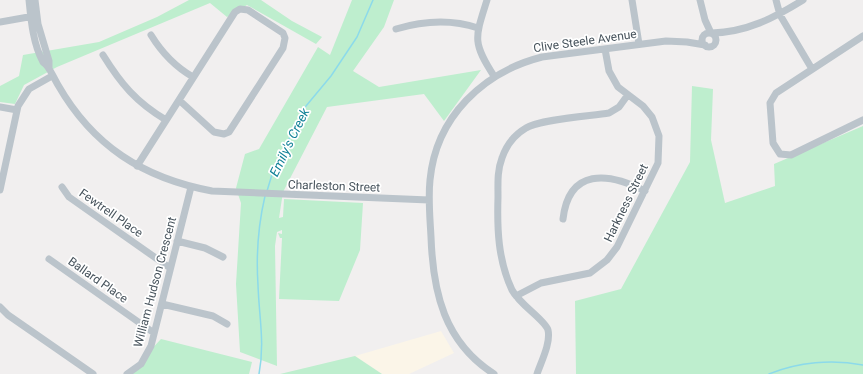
<svg xmlns="http://www.w3.org/2000/svg" width="863" height="374" viewBox="0 0 863 374" font-family="Roboto,sans-serif">
	<style>
		.commercial { fill: #fbf5e8 }
		.green { fill: #beeece }
		.lines { fill: none; stroke-linecap: round; stroke-linejoin: round }
		.stream { stroke: #8cdaea; stroke-width: 1.5 }
		.minor { stroke: #bbc4cb; stroke-width: 7 }
		.labels { text-anchor: middle; stroke-width: 3.5; stroke-linejoin: round; paint-order: stroke }
		.street-label { font-size: 12px; fill: #47535c; stroke: #fff }
		.water-label { font-size: 13px; font-style: italic; fill: #108197; stroke: #fff }
	</style>
	<rect width="100%" height="100%" fill="#f1efef"/>
	<path class="commercial" d="M441,331L454,353L409,374H382L355,356Z"/>
	<path class="green" d="M189,0H261L292,21L322,37L316,44L247,5L227,17L210,3L57,67L24,85L15,104L0,102V86L19,76L23,55L99,42L157,17Z
		M352,0H394L384,27L353,71L379,87L481,70L444,121L424,94L327,107L283,192L279,218L283,217L284,199L363,203L360,250L339,301L279,299L282,238H280L278,233L282,234V230L277,232L275,246L277,366L240,352L236,284L241,203L236,188L245,154L259,149L318,47L330,55Z
		M692,86L713,89L711,140L725,203L775,186L774,164L863,126V374H576L575,301L621,289L690,162Z
		M161,339L252,362L249,374H128Z
		M355,356L382,374H280Z"/>
	<g class="lines">
		<path class="stream" d="M267,191L274,168L306,106L331,76L357,37L373,0
			M259,374C265,342 259,317 258,285C256,255 258,226 265,196
			M769,374C798,362 832,359 863,365"/>
		<path class="minor" d="M29,0C31,20 33,44 43,62C45,64 48,66 49,69C52,73 55,80 58,85C93,146 143,178 212,191L429,200
			M35,0L38,24L49,61V68
			M487,0C475,38 472,42 494,76
			M632,0L639,44
			M700,0L705,20L711,33
			M776,0L780,15L812,69
			M0,22L34,16
			M396,29C423,21 451,19 478,28
			M702 40a7 7 0 1 1 14 0a7 7 0 1 1-14 0Z
			M712,33C747,32 774,18 803,0
			M151,35C162,53 174,66 193,77
			M863,36L776,93L770,103L773,143L780,154L791,155L863,120
			M103,55C121,84 136,102 166,120
			M0,107L17,110
			M137,166L179,100L214,132L224,134L229,132L283,48L285,38L283,33L248,10L240,9L235,12L179,100
			M62,187L69,197L170,268
			M0,190L18,106L29,89L52,76
			M563,219C569,168 608,172 645,191
			M177,241L205,248L223,257
			M49,259L154,333
			M516,296L541,283L590,273L607,260L617,247L658,163L659,136L652,117L643,106L618,87L609,71L605,49
			M162,304L213,316L227,324
			M0,307L8,315L93,374
			M127,374L141,364L151,346L191,187
			M494,374C444,342 433,292 431,237C430,218 428,199 430,180C436,117 483,72 542,57L666,41L687,42L705,45
			M537,374C541,362 551,343 548,330C545,320 520,305 512,290C498,260 497,229 498,197C498,184 497,171 502,158C506,146 514,135 526,128C540,119 590,116 609,113L619,107L627,96"/>
	</g>
	<g class="labels">
		<g class="street-label">
			<text transform="translate(585 41) rotate(-8)" y="4">Clive Steele Avenue</text>
			<text transform="translate(334 186) rotate(2)" y="4">Charleston Street</text>
			<text transform="translate(626 203) rotate(-64)" y="4">Harkness Street</text>
			<text transform="translate(111 213) rotate(35)" y="4">Fewtrell Place</text>
			<text transform="translate(98 280) rotate(35)" y="4">Ballard Place</text>
			<text transform="translate(155 282) rotate(-75)" y="4">William Hudson Crescent</text>
		</g>
		<g class="water-label">
			<text transform="translate(289 142) rotate(-64)" y="5">Emily's Creek</text>
		</g>
	</g>
</svg>
